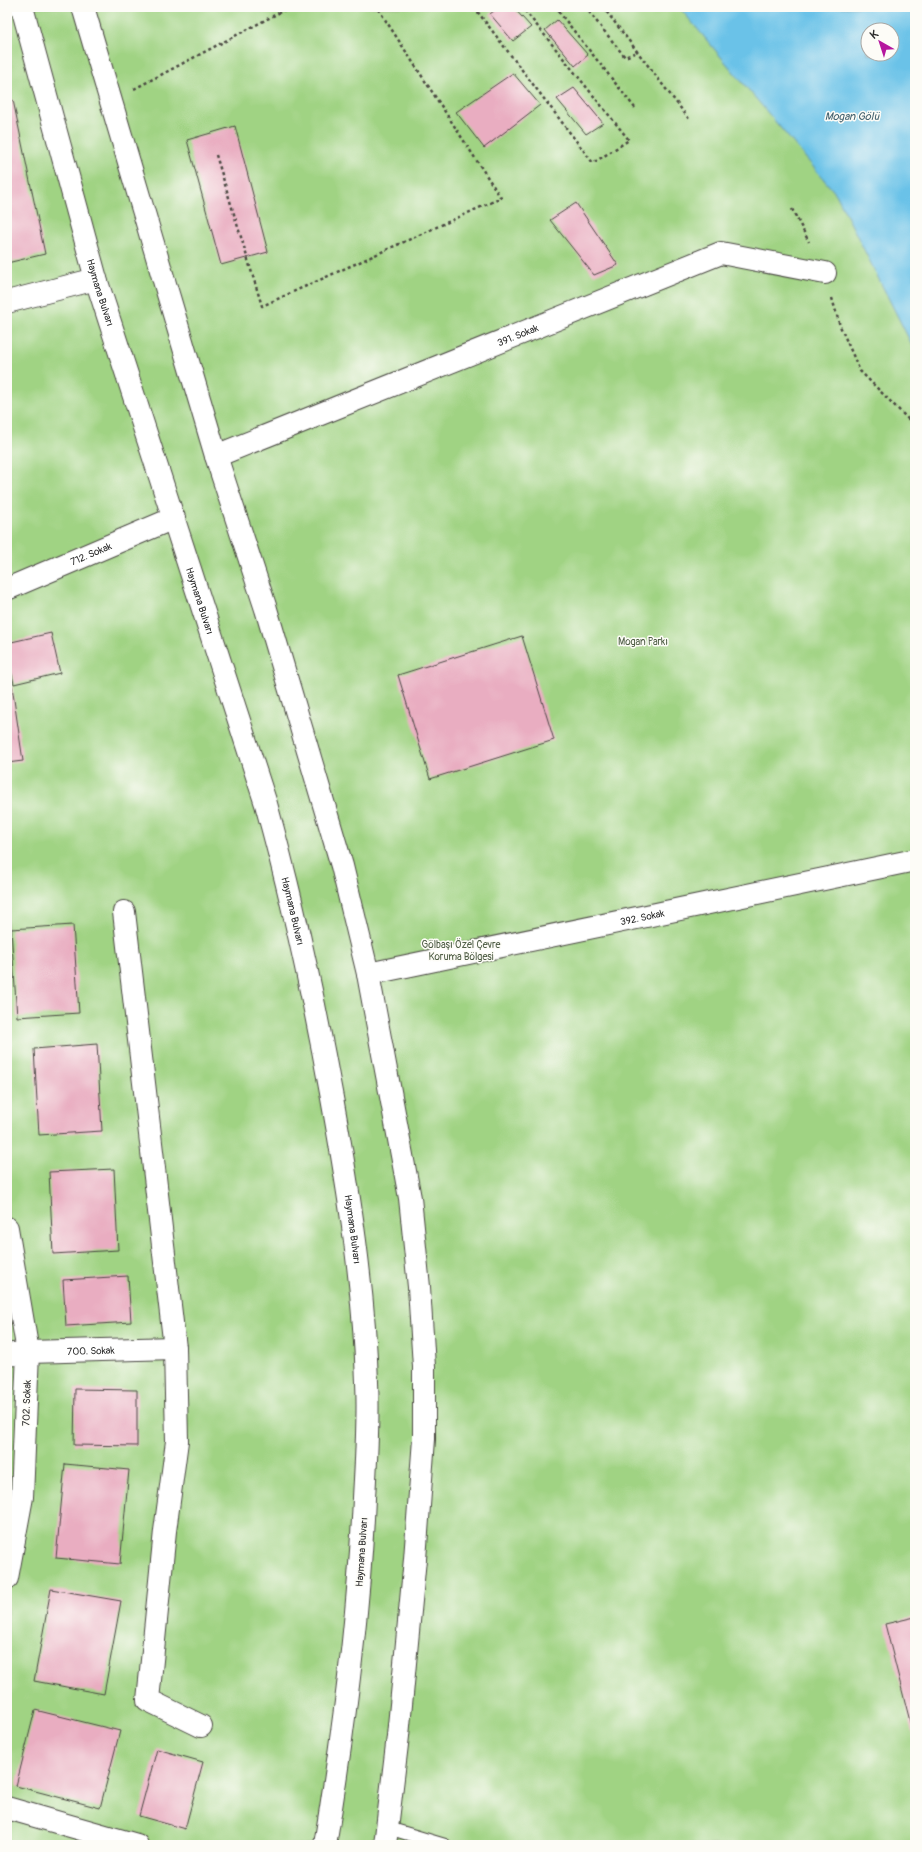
<svg xmlns="http://www.w3.org/2000/svg" width="922" height="1852" viewBox="0 0 922 1852" font-family="Pangolin,sans-serif">
	<style>
		.green { fill: #a0d383; stroke: #667f57; fill-rule: evenodd }
		.water { fill: #6bc2e8; stroke: #4b768a; fill-rule: evenodd }
		.building { fill: #e9adc1 }
		.lines { fill: none; stroke-linecap: round; stroke-linejoin: round }
		.lane-casing { stroke: #484641; stroke-width: 14 }
		.street-casing { stroke: #484641; stroke-width: 24 }
		.highway-casing { stroke: #484641; stroke-width: 24 }
		.path { stroke: #484641; stroke-width: 2.5; stroke-dasharray: 3 3; stroke-linecap: butt }
		.lane { stroke: #fff; stroke-width: 12 }
		.street { stroke: #fff; stroke-width: 22 }
		.highway { stroke: #fff; stroke-width: 22 }
		.labels { text-anchor: middle; stroke-width: 3; stroke-linejoin: round; paint-order: stroke }
		.street-label { font-size: 10px; fill: #2b2b2b; stroke: #fdfcf7 }
		.park-label { font-size: 10px; fill: #4e5d45; stroke: #fdfcf7 }
		.water-label { font-size: 11px; font-style: italic; fill: #41606d; stroke: #fdfcf7 }
	</style>
	<rect width="100%" height="100%" fill="#fdfcf7"/>
	<filter id="ink" filterUnits="userSpaceOnUse"><feTurbulence type="fractalNoise" baseFrequency=".025" numOctaves="2"/><feDisplacementMap in="SourceGraphic" scale="8" xChannelSelector="R" yChannelSelector="G"/><feConvolveMatrix kernelMatrix="1 2 1 2 8 2 1 2 1" color-interpolation-filters="sRGB"/></filter>
	<filter id="wash" filterUnits="userSpaceOnUse"><feTurbulence type="fractalNoise" baseFrequency=".012" numOctaves="4" result="noise"/><feDisplacementMap in="SourceGraphic" scale="16" xChannelSelector="R" yChannelSelector="G"/><feGaussianBlur stdDeviation="0.9" result="paint"/><feColorMatrix in="noise" values="0 0 0 0 0 0 0 0 0 0 0 0 0 0 0 0 0 1.4 0 .05"/><feComposite in="paint" operator="in"/></filter>
	<g filter="url(#wash)">
		<rect width="100%" height="100%" fill="#ece0bf"/>
		<path class="green" d="M7,7H915V1845H7ZM868,30H892V54H868Z"/>
		<path class="water" d="M679,7H915V351L836,194ZM868,30H892V54H868Z"/>
		<g id="blocks">
			<path class="building" d="M499,7H513L531,27L513,41L490,14Z
				M557,20L588,55L575,66L545,30Z
				M513,73L540,105L484,148L456,112Z
				M574,88L603,123L586,134L557,99Z
				M13,100L45,254L7,263V101Z
				M235,126L268,252L221,265L187,140Z
				M576,203L618,265L594,275L550,220Z
				M51,633L60,673L14,684L7,652V643Z
				M522,636L554,740L430,779L398,675Z
				M7,686H12L23,761L7,763Z
				M73,925L79,1013L17,1017L11,929Z
				M97,1044L102,1131L39,1135L34,1049Z
				M114,1169L118,1250L53,1254L49,1172Z
				M128,1276L131,1322L66,1326L63,1280Z
				M75,1389L137,1390V1446L74,1445Z
				M65,1464L129,1470L120,1564L56,1558Z
				M51,1589L121,1601L104,1694L34,1681Z
				M915,1617V1737H914L885,1624Z
				M35,1710L120,1731L100,1808L16,1786Z
				M157,1749L203,1762L185,1829L139,1816Z"/>
		</g>
	</g>
	<g filter="url(#ink)">
		<use href="#blocks" fill-opacity="0" stroke="#484641" stroke-width="1"/>
		<g class="lines">
			<defs>
				<path id="lane" d="M388,1828L445,1845"/>
				<g id="street">
					<path d="M7,302L96,279"/>
					<path id="s1" d="M216,456L721,253L825,273"/>
					<path id="s2" d="M7,589L174,518"/>
					<path d="M124,912L175,1348L177,1441L165,1531L148,1700L201,1726"/>
					<path id="s3" d="M368,974L915,860"/>
					<path d="M7,1228L28,1352L22,1497L7,1578"/>
					<path id="s4" d="M7,1355L28,1352L175,1348"/>
					<path d="M7,1808L137,1845"/>
				</g>
				<g id="highway">
					<path id="s5" d="M22,7L96,279L266,804C293,901 314,999 332,1098C349,1192 364,1286 367,1382C369,1420 366,1459 364,1498C359,1615 344,1730 325,1845"/>
					<path d="M83,7L216,456L266,609L342,866L368,974L410,1198L419,1287L424,1367V1439L415,1559L398,1736L385,1845"/>
				</g>
			</defs>
			<use href="#lane" class="lane-casing"/>
			<use href="#street" class="street-casing"/>
			<use href="#highway" class="highway-casing"/>
			<path class="path" d="M474,7L593,163L629,140L522,7
				M555,7L635,108
				M585,7L625,57L637,52
				M603,7L689,119
				M558,11L563,7
				M134,89L290,7
				M216,155L262,306L501,198L377,7
				M792,209L809,242
				M832,298L840,326L860,371L915,426"/>
			<use href="#lane" class="lane"/>
			<use href="#street" class="street"/>
			<use href="#highway" class="highway"/>
		</g>
	</g>
	<g class="labels">
		<g class="street-label">
			<text dy="4" stroke="none"><textPath href="#s5" startOffset="296">Haymana Bulvarı</textPath></text>
			<text dy="4" stroke="none"><textPath href="#s1" startOffset="325">391. Sokak</textPath></text>
			<text dy="4" stroke="none"><textPath href="#s2" startOffset="91">712. Sokak</textPath></text>
			<text dy="4" stroke="none"><textPath href="#s5" startOffset="620">Haymana Bulvarı</textPath></text>
			<text dy="4" stroke="none"><textPath href="#s5" startOffset="944">Haymana Bulvarı</textPath></text>
			<text dy="4" stroke="none"><textPath href="#s3" startOffset="280">392. Sokak</textPath></text>
			<text dy="4" stroke="none"><textPath href="#s5" startOffset="1268">Haymana Bulvarı</textPath></text>
			<text dy="4" stroke="none"><textPath href="#s4" startOffset="84">700. Sokak</textPath></text>
			<text transform="translate(26 1403) rotate(-88)" y="4">702. Sokak</text>
			<text transform="translate(361 1552) rotate(-86)" y="4">Haymana Bulvarı</text>
		</g>
		<g class="park-label">
			<text x="643" y="645">Mogan Parkı</text>
			<text x="461" y="948">Gölbaşı Özel Çevre<tspan x="461" dy="12">Koruma Bölgesi</tspan></text>
		</g>
		<g class="water-label">
			<text x="852" y="120">Mogan Gölü</text>
		</g>
	</g>
	<rect width="922" height="1852" fill="none" stroke="#fdfcf7" stroke-width="24"/>
	<g transform="translate(880 42) rotate(321)"><circle r="19" fill="#fdfcf7" stroke="#a9a8a5"/>
	<path d="M0-3L7 15L0 10L-7 15Z" fill="#b5179e"/>
	<text y="-6" font-size="11" font-weight="bold" text-anchor="middle" fill="#2b2b2b">K</text>
	</g>
</svg>
